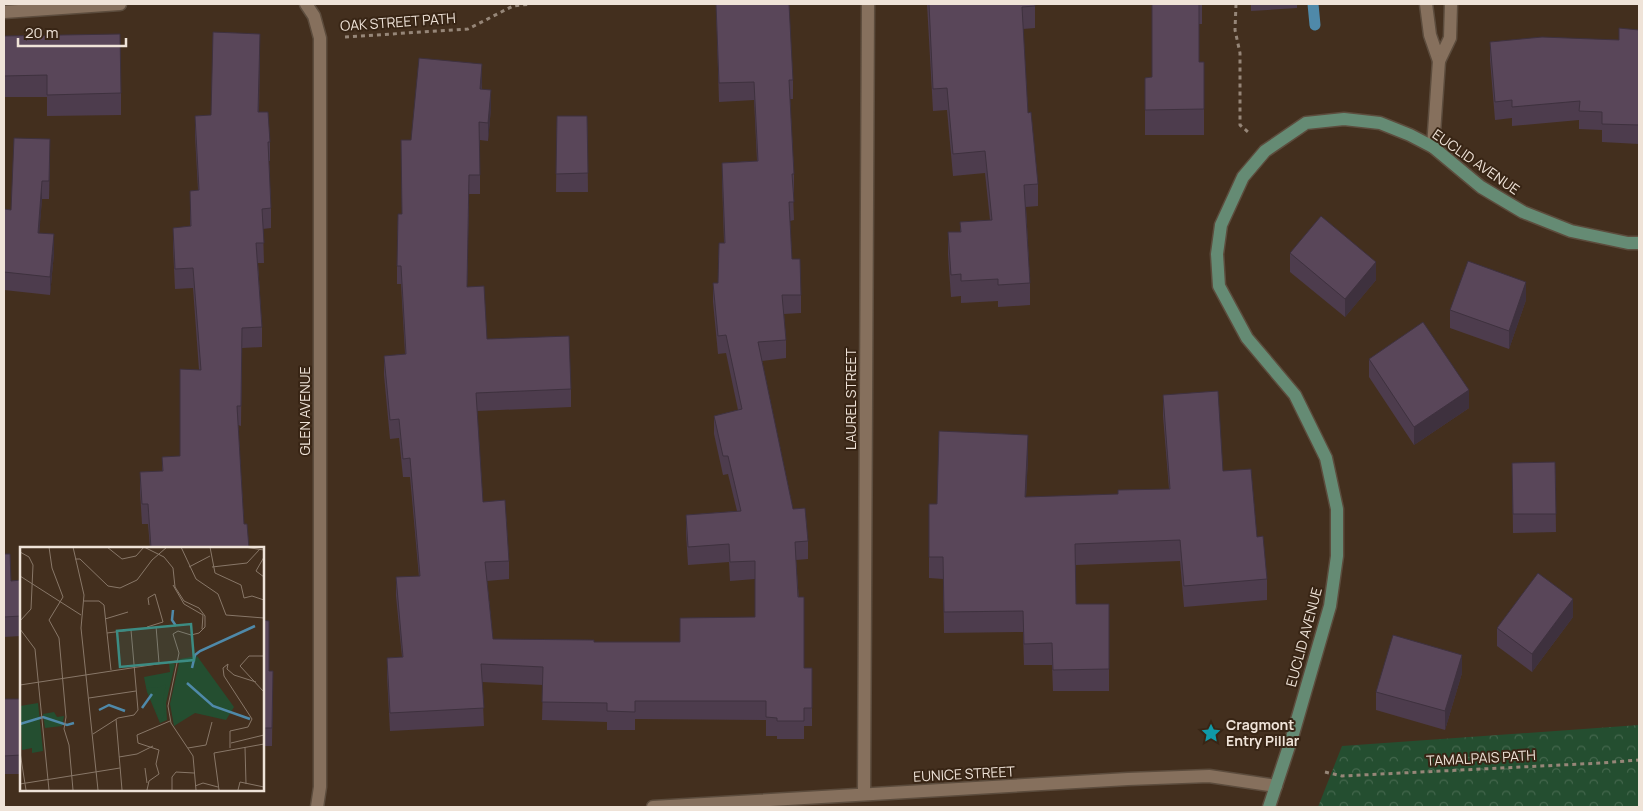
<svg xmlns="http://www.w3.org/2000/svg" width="1643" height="811" viewBox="0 0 1643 811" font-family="Manrope,sans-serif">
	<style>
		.park { fill: url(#park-crowns) }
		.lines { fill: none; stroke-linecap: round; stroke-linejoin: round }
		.stream { stroke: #4f89a9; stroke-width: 11 }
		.lane-casing { stroke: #5c4c3d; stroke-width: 15 }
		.street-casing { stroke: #5c4c3d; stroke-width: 15 }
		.secondary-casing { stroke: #5c4c3d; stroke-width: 15 }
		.path { stroke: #968678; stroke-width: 3; stroke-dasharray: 4 4; stroke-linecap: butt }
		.lane { stroke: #86705d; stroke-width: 12 }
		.street { stroke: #86705d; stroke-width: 12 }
		.secondary { stroke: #658b74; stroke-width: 12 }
		.wall { fill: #4d3c4d }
		.shaded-wall { fill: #3e313e }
		.building { fill: #594659; stroke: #3e313e }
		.labels { text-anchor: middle; stroke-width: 4; stroke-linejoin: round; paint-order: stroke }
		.street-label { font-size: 14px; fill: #efe3d8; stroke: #382515 }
		.poi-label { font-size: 14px; font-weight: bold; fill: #efe3d8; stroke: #382515; text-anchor: start }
		.inset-river { fill: none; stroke: #4f89a9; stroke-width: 2.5 }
		.inset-road { fill: none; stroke: #887768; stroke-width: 1 }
		.view { fill: #3c8c83; fill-opacity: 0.15; stroke: #3c8c83; stroke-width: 2.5 }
		.inset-edge { fill: none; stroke: #efe3d8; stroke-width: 2.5 }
	</style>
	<defs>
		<pattern id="park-crowns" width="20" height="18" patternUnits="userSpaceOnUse" patternTransform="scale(1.25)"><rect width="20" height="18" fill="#244e30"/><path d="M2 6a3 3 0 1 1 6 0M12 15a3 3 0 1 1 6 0" fill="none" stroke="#44674d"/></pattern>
	</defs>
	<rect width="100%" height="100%" fill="#432f1e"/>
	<path class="park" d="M1639,725V807H1318L1342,746Z"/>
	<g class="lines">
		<path class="stream" d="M1313,4L1315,25"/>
		<defs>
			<path id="lane" d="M1426,4L1430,35L1439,61
				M1439,61L1450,38L1451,4"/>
			<path id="street" d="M306,4L314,16L320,38V787L317,807
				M4,12L120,4
				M1433,147L1439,61
				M864,794L868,4
				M653,807L1128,779L1209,776L1276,786"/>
			<path id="secondary" d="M1269,807L1293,734L1330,606L1337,556V509L1326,458L1295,395L1247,338L1219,286L1217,254L1221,225L1243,177L1265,151L1306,123L1344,119L1380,123L1410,135L1433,147L1481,187L1523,212L1571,231L1628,243H1639"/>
		</defs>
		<use href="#lane" class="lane-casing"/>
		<use href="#street" class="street-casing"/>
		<use href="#secondary" class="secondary-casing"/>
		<path class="path" d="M1236,4L1235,30L1240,53V125L1248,132
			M345,37L468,29L513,6L531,4
			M1325,772L1342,776L1601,763L1639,760"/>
		<use href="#lane" class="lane"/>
		<use href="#street" class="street"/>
		<use href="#secondary" class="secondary"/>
	</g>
	<path class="wall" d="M716,4L793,80V99H790L794,174V192L793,193L794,220L790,221L792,259L801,295V313L784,314L786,340V358L762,361L793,509L808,541V559L796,560L804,668H812V726H804V739H777V736H766V720L635,719V730H607V722L542,720L543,685L482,682L484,726L390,731L387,676V658L402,657L396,596V577H419L410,477H403L399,438L390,439L384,375V356L405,354L401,284H397V266L402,214L401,140H411L482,82V89L491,108L488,141L480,140V194H469L467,287L487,339L571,389V407L477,411L483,502L509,561V579L487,581L493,639L594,642H680L755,617V579L730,581L729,562L688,565L686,533V515L737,511L728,474L723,475L714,434V416L738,410L726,353L718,354L713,302V283H718L724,243L722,181V163L757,161L754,100L719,102Z
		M927,4H1035V28L1023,29L1028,113L1038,184V206L1026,207L1030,283V305L998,307V301L961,303V296L951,297L948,254V232H960V222L990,220L985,173L953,176L947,110L933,111Z
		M1152,4H1202V24H1199V62H1204V135H1145V78L1152,77Z
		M1251,4H1297V8L1251,11Z
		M1639,30V144L1602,142V130L1579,129V120L1512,126V118L1495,120L1490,60V42L1619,40Z
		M4,36L121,93V115L47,116V97H4Z
		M260,54L259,112L270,142V161H269L271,208V228L263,229L264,263H258L262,327V347L242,348L241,426L238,425L244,524L249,548H150L148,524H142L140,492V472L162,471V457L180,456L199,370L193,288L175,289L173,247V228L190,226V191L198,190L195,136V116L211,115Z
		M557,116H587L588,192H556Z
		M50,157L49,199H42L39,233L54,253L50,295L4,290V209L11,210Z
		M1290,253L1376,280L1345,317L1290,272Z
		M1526,300L1509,349L1450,328V310Z
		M1369,359L1469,408L1414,445L1369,377Z
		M1163,395L1223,471L1257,537L1267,579V600L1184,607L1180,561L1076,565V604H1109V691H1053L1052,665H1024L1023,632L944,633L943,579L929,578V504H937L1028,456L1026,497L1118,494L1169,489L1163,416Z
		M1555,462L1556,532L1513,533L1512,463Z
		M4,554L11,581L21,580V636L4,637Z
		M1573,617L1532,672L1497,646V628Z
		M262,620L269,671H273L272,746H262Z
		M1462,673L1445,730L1376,710V692Z
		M4,699H21V774H4Z"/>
	<path class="shaded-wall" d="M260,34V54L258,132V112Z
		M482,64V82L480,107V89Z
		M491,90V108L488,141V123Z
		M50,139V157L49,199V181Z
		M42,181V199L38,251V233Z
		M54,234V253L50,295V277Z
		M1376,262V280L1345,317V299Z
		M1526,282V300L1509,349V331Z
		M1469,390V408L1414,445V427Z
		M1028,435V456L1025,518V497Z
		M1573,599V617L1532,672V654Z
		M1462,655V673L1445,730V711Z"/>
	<path class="building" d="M716,4H789L793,80H789L794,174H792L794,202H789L792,259H800L801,295H782L786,340L758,342L793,509L805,508L808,541L795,542L798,597H804V668H812V708H804V721H777V718L766,717V701H635V712L607,711V703L542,702L543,667L481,664L484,708L390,713L387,658L403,657L396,577L420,576L410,458L403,459L399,419L390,420L384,356L406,354L401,266H397L398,214H402L401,140H411L419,58L482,64L480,89L491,90L488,123L479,122L480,175H469L467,287L484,286L487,339L569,336L571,389L476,393L483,502L505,500L509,561L485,562L493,639L594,640V642H680V618L755,617V561L730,562L729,544L688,547L686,515L741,511L728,456H723L714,416L742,409L726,335L718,336L713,283H718L719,243H725L722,163L758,161L754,82L719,83Z
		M929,4H1035V6L1022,7L1028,113L1031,112L1038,184L1024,185L1030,283L998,285V279L961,281V274L951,275L948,232H961L960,222L992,220L985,151L953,154L947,88L933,89Z
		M1152,4H1199V62H1204V109L1145,110V78L1152,77Z
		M1619,28L1639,30V125L1602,124V112L1579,111L1580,101L1512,107V100L1495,102L1490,42L1542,37L1619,40Z
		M213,32L260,34L258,112H268L270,142H268L271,208L262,209L264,243H256L262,327L242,328L241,406H237L244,524H247L249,548H151L148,504H142L140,472L163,471L162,457L180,456V369L201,370L193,268L175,269L173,228L191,226L190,191L199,190L195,116L211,115Z
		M120,34L121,93L47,95V75L4,76V36Z
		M557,116H587L588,173L556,174Z
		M14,138L50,139L49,181H42L38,233L54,234L50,277L4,272V209L11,210Z
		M1321,216L1376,262L1345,299L1290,253Z
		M1468,261L1526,282L1509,331L1450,310Z
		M1423,322L1469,390L1414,427L1369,359Z
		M1218,391L1223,471L1251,469L1257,537L1263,536L1267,579L1184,586L1180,540L1075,544L1076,604H1109V669L1053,670L1052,643L1024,644L1023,611L944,612L943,557H929V504H937L939,431L1028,435L1025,497L1118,494V490L1170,489L1163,395Z
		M1555,462L1556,514H1513L1512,463Z
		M4,554H10L11,581L21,580V616L4,617Z
		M1538,573L1573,599L1532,654L1497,628Z
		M262,620L269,621V671H273L272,728H262Z
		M1393,635L1462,655L1445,711L1376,692Z
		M4,699H21V755L4,756Z"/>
	<defs>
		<symbol id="sight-bare" viewBox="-9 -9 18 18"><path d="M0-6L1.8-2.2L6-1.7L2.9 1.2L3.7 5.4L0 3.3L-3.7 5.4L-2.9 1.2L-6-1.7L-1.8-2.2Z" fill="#0f9aa8" stroke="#382515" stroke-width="2.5" paint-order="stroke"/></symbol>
	</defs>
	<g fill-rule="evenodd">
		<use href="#sight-bare" x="1197" y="719" width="28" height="28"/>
	</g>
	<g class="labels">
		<g class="street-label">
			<text transform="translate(398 22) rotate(-4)" y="5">OAK STREET PATH</text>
			<text transform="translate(1476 162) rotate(35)" y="5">EUCLID AVENUE</text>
			<text transform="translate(851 399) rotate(-90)" y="5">LAUREL STREET</text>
			<text transform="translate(305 411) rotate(-90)" y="5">GLEN AVENUE</text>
			<text transform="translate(1304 637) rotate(-75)" y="5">EUCLID AVENUE</text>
			<text transform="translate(1481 758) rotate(-3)" y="5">TAMALPAIS PATH</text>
			<text transform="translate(964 774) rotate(-3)" y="5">EUNICE STREET</text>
		</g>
		<g class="poi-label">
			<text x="1226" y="730">Cragmont<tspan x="1226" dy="16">Entry Pillar</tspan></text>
		</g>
	</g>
	<g transform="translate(20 547)">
		<rect width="244" height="244" fill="#432f1e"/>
		<path d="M177,109L214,160L206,173L175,166L154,179L150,157L160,112ZM149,116L155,117L146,156L147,173L140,176L127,145L124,130L150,125ZM18,156L23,204L12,206V201L2,203L0,159ZM34,165L37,170L44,169L42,179L25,181L23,167Z" fill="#244e30"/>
		<path d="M146,137L143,152L145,167L140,175L126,140L138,141Z" fill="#244e30"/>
		<path class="inset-river" d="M153,63L152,73L156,79M172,121L175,108L180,104L235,79M167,136L193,159L230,172M122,161L132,147M79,163L89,158L105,164M0,177L23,170L47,178L54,176"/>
		<path class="inset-road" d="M29,0L32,21L43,50L29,73L39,91L46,170L44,182L49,198L53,243M53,0L64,48L61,81L78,243M87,0L102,12L116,9L124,0L144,10L153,21L155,40L164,54L179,61L185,69V80L179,86L171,88L158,84L153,87L159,106L148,159L151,176L173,209L176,243M161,0L176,32L198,47L206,68L244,71M190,0L195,26L221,38L224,51L232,49L244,53M224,0L244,3M0,5L9,10L13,18L11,62L0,74M244,10L236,24L244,30M55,12H60L88,39L100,41L117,33L132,13L147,0M169,20L190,9M192,20L227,16L240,2M0,29L61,68M153,38L164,57L183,68L182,82M64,54H79L84,58L91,123M85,72L108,65M136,79L139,116M127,80L143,75L135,47L128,51L129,58M0,82L15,102L29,243M244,109H229L220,119L244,145M0,138L157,114M69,151L116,144M96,172L102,243M73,187L98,171L114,168L118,163L111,83L87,86M211,196L244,188M225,200L226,237M168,201L186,198L192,175M210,201V184L228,180L232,172L204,129L203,121L208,117L207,122L214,128L236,135M0,205L6,243M99,210L117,207L133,199M125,221L127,236M0,237L100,221M175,239L183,236L198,240M127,243L129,234L139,227L136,217L139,203L118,196L117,188L150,174M152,243V230L156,225L174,226M199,243L194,206L244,197M218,243L220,235L244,240"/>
		<path class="view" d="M171,77L174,113L100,120L97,84Z"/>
		<rect width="244" height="244" class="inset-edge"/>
	</g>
	<rect width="1643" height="811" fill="none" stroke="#efe3d8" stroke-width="10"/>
	<path d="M18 38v8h108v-8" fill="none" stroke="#efe3d8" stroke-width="2.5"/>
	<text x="25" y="38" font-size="15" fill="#efe3d8" stroke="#382515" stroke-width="4" paint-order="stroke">20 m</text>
</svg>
